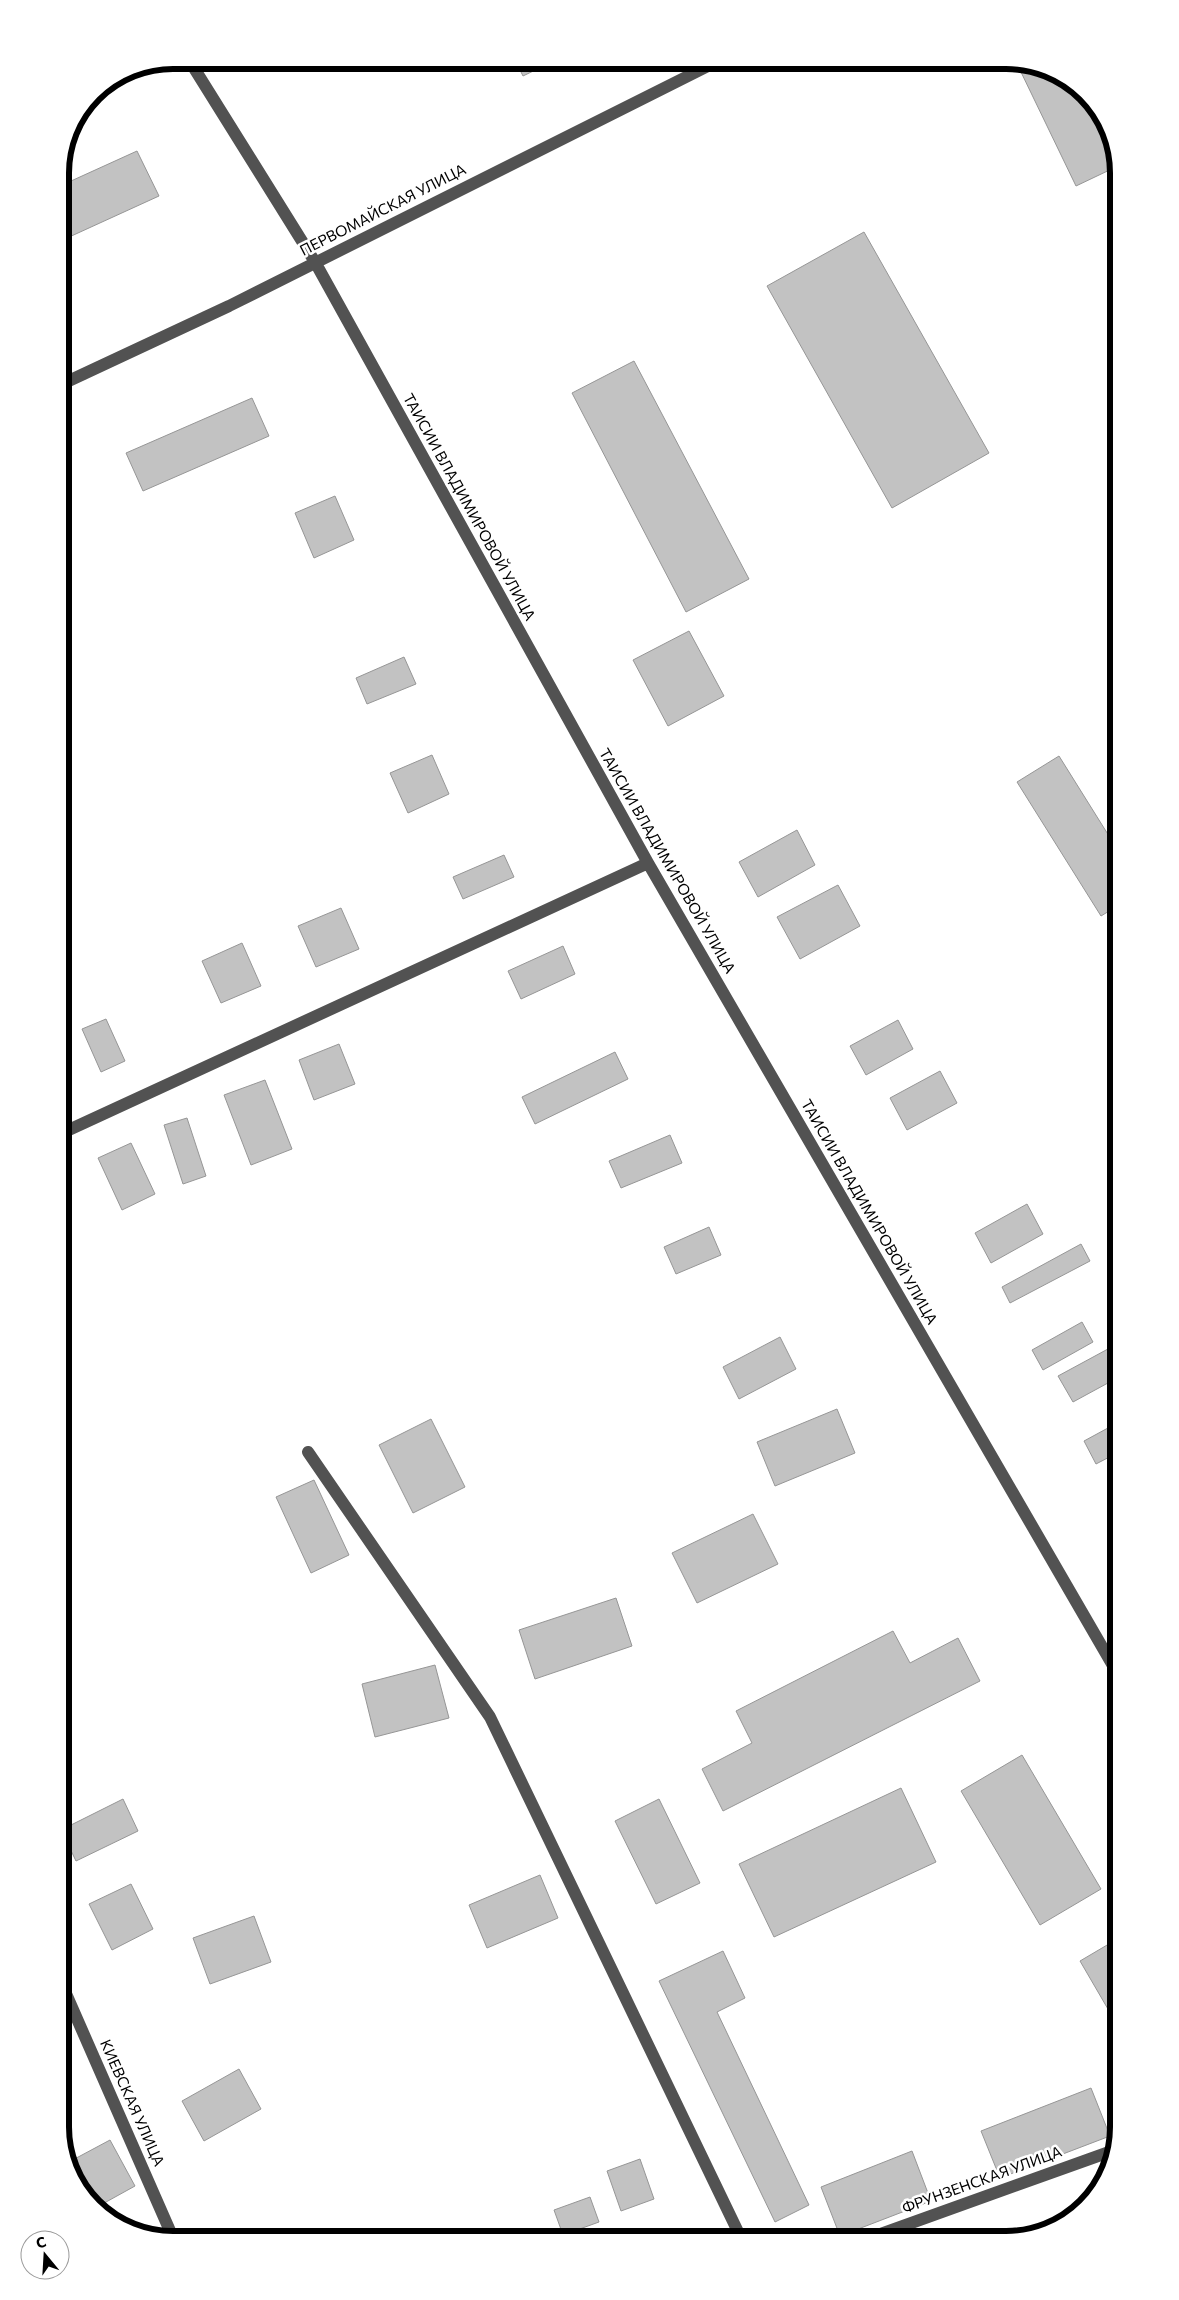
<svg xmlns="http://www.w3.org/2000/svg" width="1179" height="2300" viewBox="0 0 1179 2300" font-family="Commissioner,sans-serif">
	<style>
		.building { fill: #c2c2c2; stroke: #969696 }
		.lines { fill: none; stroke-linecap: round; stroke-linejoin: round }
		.minor { stroke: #525252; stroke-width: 12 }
		.labels { text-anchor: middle; stroke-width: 5; stroke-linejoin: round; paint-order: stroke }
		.street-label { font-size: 15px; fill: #000; stroke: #fff }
		.rim { fill: none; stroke: #000; stroke-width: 6 }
	</style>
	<rect width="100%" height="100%" fill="#fff"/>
	<path class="building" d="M515,60H556L523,76Z
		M1029,66L1075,83L1111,130L1118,166L1076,186L1020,70Z
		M137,151L159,196L67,238L60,222V186Z
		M864,232L989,453L892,508L767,286Z
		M634,361L749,579L686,612L572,393Z
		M252,398L269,436L143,491L126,453Z
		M335,496L354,540L314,558L295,513Z
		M689,631L724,696L668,726L633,660Z
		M404,657L416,684L367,704L356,678Z
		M432,755L449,794L408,813L390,773Z
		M1059,756L1119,852V905L1101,916L1017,782Z
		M797,830L815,865L758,897L739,862Z
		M504,855L514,877L463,899L453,877Z
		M838,885L860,926L800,959L777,917Z
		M341,908L359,949L316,967L298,926Z
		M242,943L261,986L221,1003L202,961Z
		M563,946L575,974L521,999L508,971Z
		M106,1019L125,1061L101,1072L82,1029Z
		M898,1020L913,1049L866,1075L850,1046Z
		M339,1044L355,1084L314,1100L299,1060Z
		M615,1052L628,1079L535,1124L522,1097Z
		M940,1071L957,1103L907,1130L890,1098Z
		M265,1080L292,1149L251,1165L224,1095Z
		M187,1118L206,1176L183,1184L164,1125Z
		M670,1135L682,1163L621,1188L609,1161Z
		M131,1143L155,1194L122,1210L98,1158Z
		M1027,1204L1043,1234L991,1263L975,1233Z
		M709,1227L721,1255L676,1274L664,1247Z
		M1081,1244L1090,1261L1010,1303L1002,1287Z
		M1082,1322L1093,1342L1043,1370L1032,1350Z
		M780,1337L796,1369L739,1399L723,1367Z
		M1119,1343V1377L1073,1402L1058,1376Z
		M837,1409L855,1453L775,1486L757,1442Z
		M431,1419L465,1487L413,1513L379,1445Z
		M1119,1422V1452L1096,1464L1084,1441Z
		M314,1480L349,1555L311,1573L276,1497Z
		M753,1514L778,1564L697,1603L672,1553Z
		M616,1598L632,1646L535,1679L519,1630Z
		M893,1631L910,1663L958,1638L980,1681L723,1811L702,1769L752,1743L736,1711Z
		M435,1665L449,1718L375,1737L362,1684Z
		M1022,1755L1101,1889L1040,1925L961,1791Z
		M901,1788L936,1862L774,1937L739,1864Z
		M123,1799L138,1831L76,1861L61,1830Z
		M659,1799L700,1883L656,1904L615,1821Z
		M540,1875L558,1918L487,1948L469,1905Z
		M131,1884L153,1929L112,1950L89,1904Z
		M254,1916L271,1962L210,1984L193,1938Z
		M1119,1938V2028L1080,1961Z
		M723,1951L745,1998L717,2012L809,2205L775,2222L659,1981Z
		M239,2069L261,2109L204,2141L182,2101Z
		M1091,2088L1110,2136L1000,2178L981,2131Z
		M110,2140L135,2186L97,2207L68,2170L67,2163Z
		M912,2151L931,2201L840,2236L821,2187Z
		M640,2159L654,2199L621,2211L607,2171Z
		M590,2197L599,2222L563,2235L554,2210Z"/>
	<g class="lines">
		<path class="minor" d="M189,60L315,262L648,863L1119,1676
			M60,385L229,306L720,60
			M60,1134L648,863
			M308,1452L490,1717L742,2240
			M60,1980L174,2240
			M864,2240L1112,2151"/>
	</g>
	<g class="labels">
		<g class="street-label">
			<text transform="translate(383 210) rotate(-27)" y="5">ПЕРВОМАЙСКАЯ УЛИЦА</text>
			<text transform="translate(469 507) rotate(61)" y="5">ТАИСИИ ВЛАДИМИРОВОЙ УЛИЦА</text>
			<text transform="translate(667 861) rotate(60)" y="5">ТАИСИИ ВЛАДИМИРОВОЙ УЛИЦА</text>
			<text transform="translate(869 1212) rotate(60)" y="5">ТАИСИИ ВЛАДИМИРОВОЙ УЛИЦА</text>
			<text transform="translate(132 2103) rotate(66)" y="5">КИЕВСКАЯ УЛИЦА</text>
			<text transform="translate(982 2180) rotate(-20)" y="5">ФРУНЗЕНСКАЯ УЛИЦА</text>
		</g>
	</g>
	<path d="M0 0H1179V2300H0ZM173 69H1006A104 104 0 0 1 1110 173V2127A104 104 0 0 1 1006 2231H173A104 104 0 0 1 69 2127V173A104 104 0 0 1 173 69Z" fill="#fff" fill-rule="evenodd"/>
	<path class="rim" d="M173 69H1006A104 104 0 0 1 1110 173V2127A104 104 0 0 1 1006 2231H173A104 104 0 0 1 69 2127V173A104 104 0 0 1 173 69Z"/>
	<g transform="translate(45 2255) rotate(342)"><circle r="24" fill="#ffffff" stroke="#999999"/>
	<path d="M0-4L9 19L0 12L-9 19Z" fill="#000000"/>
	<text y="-8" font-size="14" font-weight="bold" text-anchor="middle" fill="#000000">С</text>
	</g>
</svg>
